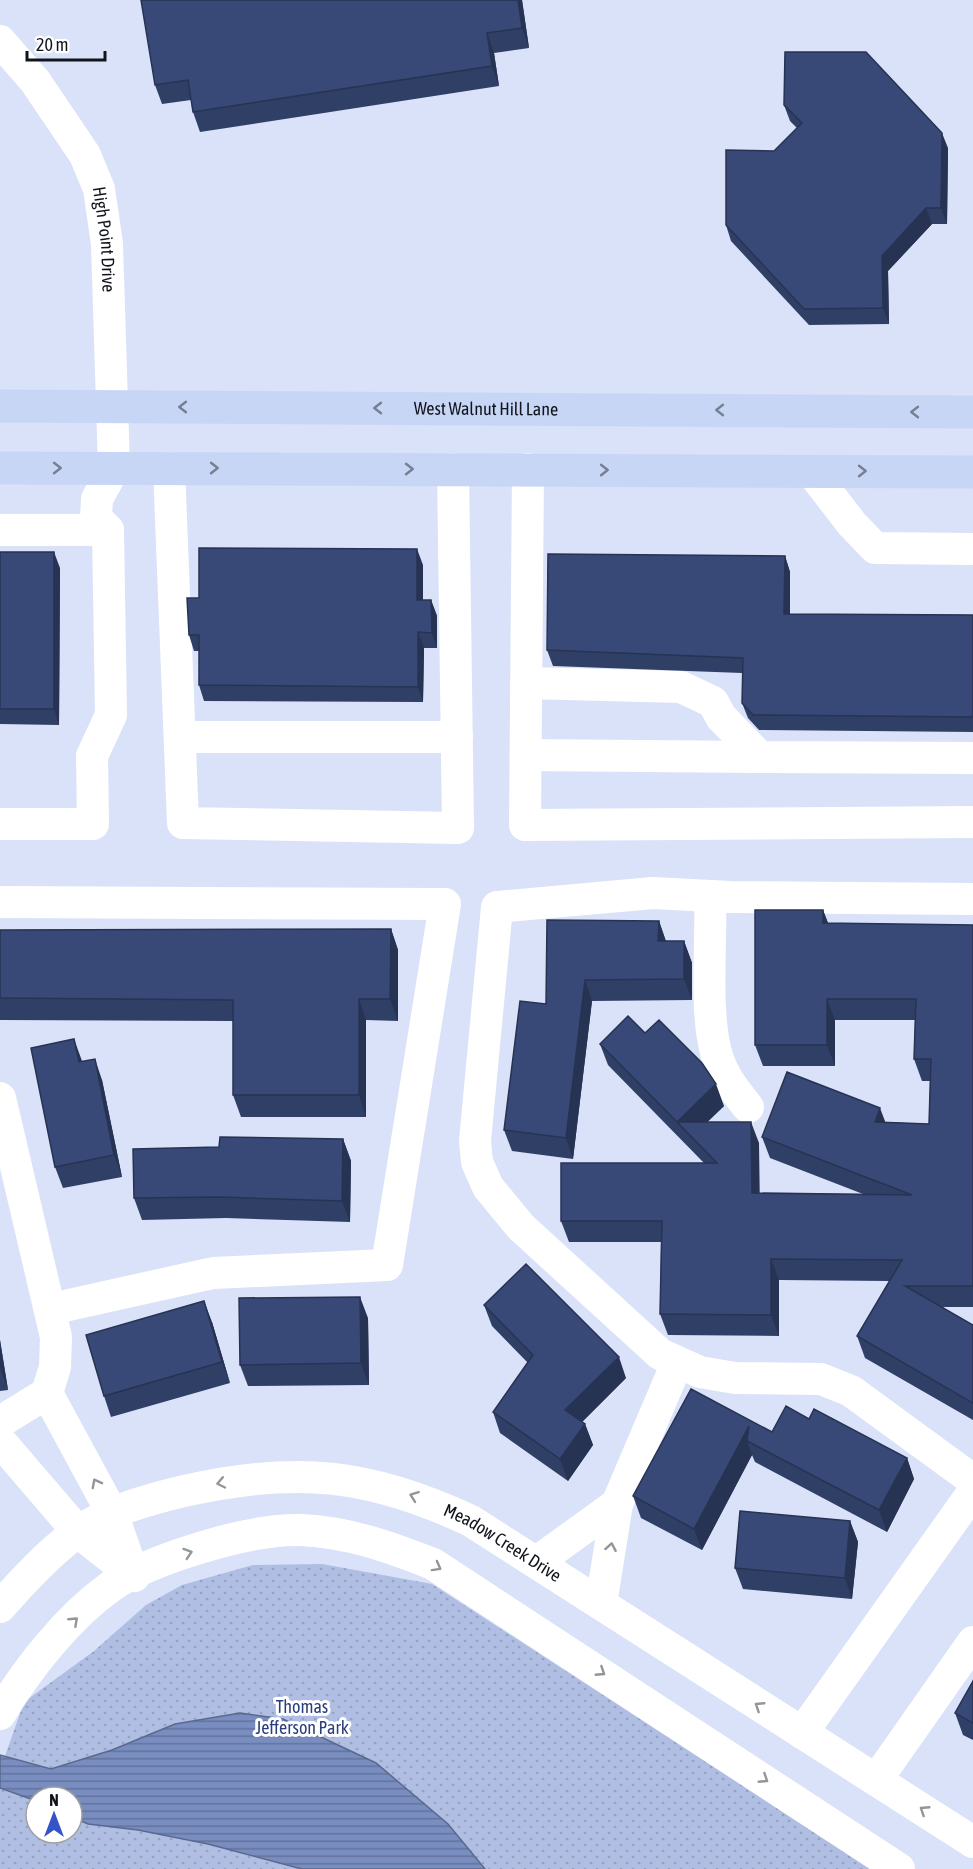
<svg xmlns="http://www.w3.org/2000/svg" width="973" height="1869" viewBox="0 0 973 1869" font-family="'Asap Condensed',sans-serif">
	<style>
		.green { fill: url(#green-dots); fill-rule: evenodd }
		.water { fill: url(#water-rules); stroke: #5a698e; stroke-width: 1.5 }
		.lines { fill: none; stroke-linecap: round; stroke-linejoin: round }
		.minor { stroke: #fff; stroke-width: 32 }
		.major { stroke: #c8d6f6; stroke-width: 33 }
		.wall { fill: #303f66 }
		.shaded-wall { fill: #273353 }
		.building { fill: #384977; stroke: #273353; stroke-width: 1.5 }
		.oneway { stroke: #767f93 }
		.oneway2 { stroke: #949598 }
		.labels { text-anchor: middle; stroke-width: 6; stroke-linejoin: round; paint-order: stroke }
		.street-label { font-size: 18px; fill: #11141b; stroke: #fff }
		.park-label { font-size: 18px; fill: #2a3e7d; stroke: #fff }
	</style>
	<defs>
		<pattern id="green-dots" width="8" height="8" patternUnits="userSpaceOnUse" patternTransform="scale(1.5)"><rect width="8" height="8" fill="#afbee2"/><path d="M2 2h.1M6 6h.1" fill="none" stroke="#96a2c1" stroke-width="1.8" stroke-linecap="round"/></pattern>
		<pattern id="water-rules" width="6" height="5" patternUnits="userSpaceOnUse" patternTransform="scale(1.5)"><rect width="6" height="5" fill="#798dc0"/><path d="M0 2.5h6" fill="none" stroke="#62729b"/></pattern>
	</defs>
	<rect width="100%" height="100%" fill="#d9e2f8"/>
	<path class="green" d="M322,1564L432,1584L871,1869H0V1770L24,1702L94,1651L146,1605L182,1585L253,1565ZM36,1797H72V1833H36Z"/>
	<path class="water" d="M240,1713L283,1719L376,1763L448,1824L485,1869H302L208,1844L138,1830L88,1824L72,1817V1797H36V1801L0,1788V1755L51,1769L112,1750L175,1724Z"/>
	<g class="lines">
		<g class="minor">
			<path id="s1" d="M0,41L35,81L85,155L99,189L107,244L114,468L97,499L96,518L108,530L111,715L92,756L93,824H0"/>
			<path d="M169,468L183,823L458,828L453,469"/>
			<path d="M528,469L525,825L973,822"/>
			<path d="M811,471L852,524L875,548L973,549"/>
			<path d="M0,530H108"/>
			<path d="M527,683L681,687L713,702L721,717L760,757L973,758"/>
			<path d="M180,737H457"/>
			<path d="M526,755L760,757"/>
			<path d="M710,896C712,944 704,1012 717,1056C723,1076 735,1091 748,1107"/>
			<path d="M973,899L730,897L653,893L497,907L475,1141L477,1162L488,1187L521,1227L660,1354L700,1372L735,1378L821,1379L851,1391L973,1480"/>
			<path d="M0,902L445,904L387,1265L213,1273L51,1309"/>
			<path d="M0,1098L56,1337L55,1367L47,1393L0,1422"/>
			<path d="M47,1393L112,1513L134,1576"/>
			<path d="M0,1441L78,1532L134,1576"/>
			<path d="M617,1504L677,1363"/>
			<path d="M538,1561L617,1504L601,1604"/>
			<path id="s2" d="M0,1607C20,1584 54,1548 79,1531C110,1510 147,1500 184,1491C295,1466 369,1473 471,1521L973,1842"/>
			<path d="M0,1714C27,1669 67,1618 110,1587C150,1559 252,1528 301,1530C348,1532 390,1547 433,1564L899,1869"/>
			<path d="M802,1733L973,1492"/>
			<path d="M877,1779L973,1642"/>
		</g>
		<g class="major">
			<path id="s3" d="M0,406L973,412"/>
			<path d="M0,468L973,472"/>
		</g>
	</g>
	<path class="wall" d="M522,0L529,48L494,53L499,86L200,132L193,112L191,100L162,104L155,85Z
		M784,105L948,148L947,224H932L888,271L889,324L809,325L731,241L726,225L774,151L797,128L790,121Z
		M0,552L60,568L59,725L0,724Z
		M785,556L790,572V614L973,615V732L759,730L748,718L742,703V673L553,666L547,650Z
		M423,565V600H431L437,616V648H424L423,702L204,701L199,685V651H194L189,635Z
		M823,910L828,923L973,925V1307H942L973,1325V1420L865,1358L857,1336L889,1281L779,1280V1336L668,1335L660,1314L661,1242H569L561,1221L704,1163L608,1065L600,1044L645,1033L724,1106L707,1122L759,1143V1193L863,1194L770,1158L762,1137L886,1122L929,1124L930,1081H922L914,1059L915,1020H835V1066H763L755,1045Z
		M659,921L666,941H684L692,963V1000L592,1001L573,1159L512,1151L504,1130L546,1004Z
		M391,929L398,950V1021L366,1020V1117H241L233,1095V1021L0,1020V930Z
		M82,1061L102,1080L122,1177L63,1188L55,1167Z
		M343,1139L351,1161L350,1222L226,1218L142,1220L134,1198L219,1147Z
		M484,1305L626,1378L582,1422L585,1424L593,1445L568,1481L500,1433L493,1412L528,1363L492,1326Z
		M368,1318L369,1385L248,1386L240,1365Z
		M212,1322L230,1383L111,1417L104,1396Z
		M0,1340L8,1390L0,1391Z
		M691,1389L772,1432L809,1419L907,1458L914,1479L887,1532L755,1462L752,1455L702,1550L641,1518L633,1496Z
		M850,1521L858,1542L852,1599L743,1589L735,1568Z
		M973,1681V1740L963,1735L955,1713Z"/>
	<path class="shaded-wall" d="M518,0H522L529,48L522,28Z
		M487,33L494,53L499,86L492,66Z
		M942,133L948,148L947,224L941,208Z
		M926,208L932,224L888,271L889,324L883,308L882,256Z
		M417,549L423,565V616L417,600Z
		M54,552L60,568L59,725L54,709Z
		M785,556L790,572V629L784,614Z
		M431,600L437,616V648L432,633Z
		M418,632L424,648L423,702L418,687Z
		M823,910L831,931L823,923Z
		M659,921L666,942L658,941Z
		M391,929L398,950V1021L390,999Z
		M684,941L692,963V1000L684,979Z
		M585,980L592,1001L573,1159L566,1138Z
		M359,999L366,1020V1117L359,1095Z
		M827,999L835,1020V1066L827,1045Z
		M74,1039L82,1061L86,1083L79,1062Z
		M95,1059L102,1080L122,1177L114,1155Z
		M716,1084L724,1106L692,1137L677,1122L685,1144L677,1122Z
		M880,1108L888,1129L875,1122Z
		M751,1122L759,1143L760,1214L752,1193Z
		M343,1139L351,1161L350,1222L342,1201Z
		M771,1259L779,1280V1336L771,1315Z
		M360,1297L368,1318L369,1385L361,1363Z
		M204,1301L212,1322L230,1383L222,1362Z
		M0,1340L8,1390L0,1367Z
		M619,1357L626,1378L573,1431L565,1410Z
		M585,1424L593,1445L568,1481L560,1459Z
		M749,1426L747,1441L752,1455L702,1550L694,1529Z
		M907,1458L914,1479L887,1532L879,1510Z
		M850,1521L858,1542L852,1599L845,1578Z"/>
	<path class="building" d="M141,0H518L522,28L487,33L492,66L193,112L188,80L155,85Z
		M785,52H866L942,133L941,208H926L882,256L883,308L804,309L726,225V150L774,151L802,123L784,105Z
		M199,548L417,549V600H431L432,633L418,632V687L199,685V635H189L187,598H199Z
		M0,552H54V709H0Z
		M548,554L785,556L784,614L973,615V717L753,715L742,703L743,658L547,650Z
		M755,910H823V923L973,925V1286H905L973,1325V1403L857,1336L902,1260L771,1259V1315L660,1314L662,1221H561V1163H717L677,1122H751L752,1193L912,1195L762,1137L787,1072L880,1108L875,1122L929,1124L931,1059H914L916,999H827V1045H755Z
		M547,920L659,921L658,941H684V979L585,980L566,1138L504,1130L520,1001L546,1004Z
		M391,929L390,999H359V1095H233V1000L0,998V930Z
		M628,1016L645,1033L659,1020L702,1063L716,1084L677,1122L600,1044Z
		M74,1039L79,1062L95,1059L114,1155L55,1167L31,1048Z
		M220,1137L343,1139L342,1201L219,1197L134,1198L133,1149L219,1147Z
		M526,1264L619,1357L565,1410L585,1424L560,1459L493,1412L533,1355L484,1305Z
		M360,1297L361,1363L240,1365L239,1298Z
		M204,1301L222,1362L104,1396L86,1335Z
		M691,1389L772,1432L786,1406L809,1419L814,1409L907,1458L879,1510L747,1441L749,1426L694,1529L633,1496Z
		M740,1511L850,1521L845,1578L735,1568Z
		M973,1681V1723L955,1713Z"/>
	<defs><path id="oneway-chevron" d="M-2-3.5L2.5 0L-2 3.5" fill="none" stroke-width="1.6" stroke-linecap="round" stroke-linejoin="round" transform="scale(1.5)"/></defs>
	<g class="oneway">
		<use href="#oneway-chevron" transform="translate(183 407) rotate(-180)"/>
		<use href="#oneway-chevron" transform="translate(378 408) rotate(-180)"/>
		<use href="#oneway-chevron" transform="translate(720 410) rotate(-180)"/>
		<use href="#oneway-chevron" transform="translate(915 412) rotate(-180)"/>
		<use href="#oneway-chevron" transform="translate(57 468)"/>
		<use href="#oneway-chevron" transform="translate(214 468)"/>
		<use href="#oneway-chevron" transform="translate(409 469)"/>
		<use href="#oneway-chevron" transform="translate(604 470)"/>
		<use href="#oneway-chevron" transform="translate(862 471)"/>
	</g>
	<g class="oneway2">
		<use href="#oneway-chevron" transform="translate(96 1483) rotate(-118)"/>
		<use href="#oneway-chevron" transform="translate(221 1483) rotate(168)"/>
		<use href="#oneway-chevron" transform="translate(414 1496) rotate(-160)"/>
		<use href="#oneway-chevron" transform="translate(611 1547) rotate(-80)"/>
		<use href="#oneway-chevron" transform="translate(188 1553) rotate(-18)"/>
		<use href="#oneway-chevron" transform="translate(437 1567) rotate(29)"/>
		<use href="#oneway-chevron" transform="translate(74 1621) rotate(-43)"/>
		<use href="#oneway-chevron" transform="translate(601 1672) rotate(33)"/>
		<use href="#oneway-chevron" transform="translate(759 1706) rotate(-147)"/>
		<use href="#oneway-chevron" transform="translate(764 1779) rotate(33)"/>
		<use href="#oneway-chevron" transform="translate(924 1810) rotate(-147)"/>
	</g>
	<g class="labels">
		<g class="street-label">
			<text dy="6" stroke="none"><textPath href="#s1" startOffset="230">High Point Drive</textPath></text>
			<text dy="6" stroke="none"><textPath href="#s3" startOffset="486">West Walnut Hill Lane</textPath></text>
			<text dy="6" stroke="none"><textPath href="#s2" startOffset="556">Meadow Creek Drive</textPath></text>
		</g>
		<g class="park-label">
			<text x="302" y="1713">Thomas<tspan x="302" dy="21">Jefferson Park</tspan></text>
		</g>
	</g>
	<g transform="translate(54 1815)"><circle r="28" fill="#ffffff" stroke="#a0a1a4" stroke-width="1.5"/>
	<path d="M0-4.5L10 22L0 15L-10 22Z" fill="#3554c6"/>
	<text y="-9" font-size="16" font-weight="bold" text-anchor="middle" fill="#11141b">N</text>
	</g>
	<path d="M27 51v9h78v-9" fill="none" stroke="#11141b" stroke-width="3"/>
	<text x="36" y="51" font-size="18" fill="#11141b" stroke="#ffffff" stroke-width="4.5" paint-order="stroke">20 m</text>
</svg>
